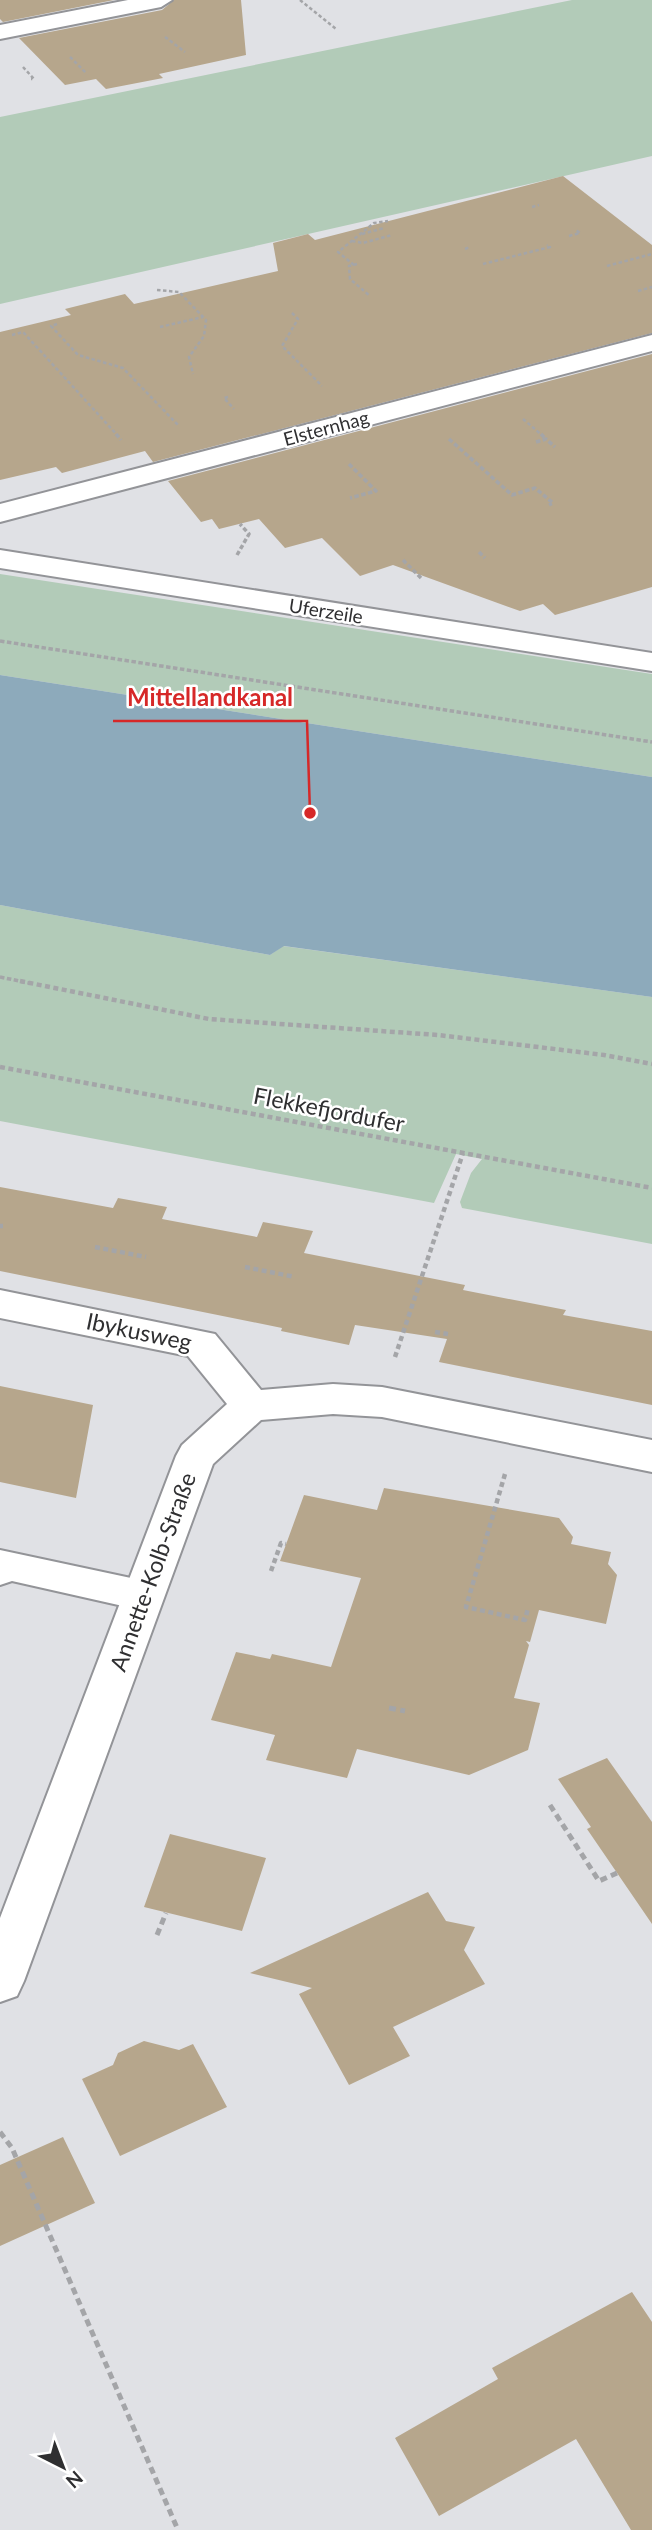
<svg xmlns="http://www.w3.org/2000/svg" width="652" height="2530" viewBox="0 0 652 2530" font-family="Lato,sans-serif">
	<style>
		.green { fill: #b2cbb8 }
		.water { fill: #8daabb }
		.building { fill: #b6a68c }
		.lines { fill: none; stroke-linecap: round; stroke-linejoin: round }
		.lane-casing { stroke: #939498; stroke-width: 4 }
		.street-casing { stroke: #939498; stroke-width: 4 }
		.path-far3 { stroke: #a4a5a8; stroke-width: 2.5; stroke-dasharray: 3.5 2.5; stroke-linecap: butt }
		.path-far2 { stroke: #a4a5a8; stroke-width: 3.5; stroke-dasharray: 4.5 2.5; stroke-linecap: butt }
		.path-far1 { stroke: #a4a5a8; stroke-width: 4.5; stroke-dasharray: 5 3.5; stroke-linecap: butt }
		.path { stroke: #a4a5a8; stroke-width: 5; stroke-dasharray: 7 4.5; stroke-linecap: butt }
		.lane { fill: #fff; fill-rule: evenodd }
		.street { fill: #fff; fill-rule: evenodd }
		.labels { text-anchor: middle; stroke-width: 5; stroke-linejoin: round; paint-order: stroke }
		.far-street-label { font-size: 19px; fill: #2f2f31; stroke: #fff }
		.street-label { font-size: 23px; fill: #2f2f31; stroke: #fff }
		.leader { fill: none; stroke: #d62828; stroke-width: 2.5 }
		.callout-dot { fill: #d62828; stroke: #fff; stroke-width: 2.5 }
		.callout-label { font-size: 24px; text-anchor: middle; font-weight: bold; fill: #d62828; stroke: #fff; stroke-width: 5; stroke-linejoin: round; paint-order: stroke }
	</style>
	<rect width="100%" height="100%" fill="#e0e1e5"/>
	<path class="green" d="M572,0H652V156L0,304V117Z
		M0,574L652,674V777L0,675Z
		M0,905L270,955L283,946L652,997V1244L462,1208L460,1202L471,1173L482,1159L456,1154L434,1203L0,1121Z"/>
	<path class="water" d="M0,675L652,777V997L284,946L270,955L0,905Z"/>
	<path class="building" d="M0,0H114L3,22L0,19Z
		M174,0H241L246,55L159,74L163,78L106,89L96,79L65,85L19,38L162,10Z
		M563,176L652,245V333L153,462L145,451L62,473L56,467L0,480V332L71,315L65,309L125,294L134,304L278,271L273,243L308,234L315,240Z
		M652,354V587L555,615L543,604L520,611L393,565L360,576L322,538L285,548L259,519L219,529L212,519L201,522L168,481Z
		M0,1187L113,1208L118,1198L167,1207L162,1219L257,1237L263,1222L313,1231L304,1253L465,1285L463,1290L566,1310L563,1315L652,1331V1405L439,1362L447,1339L355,1325L349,1345L281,1331L282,1328L0,1271Z
		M0,1386L93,1405L76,1498L0,1482Z
		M384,1488L559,1518L573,1537L571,1544L611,1552L608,1564L617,1575L606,1624L539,1610L530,1642L526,1641L529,1645L514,1698L540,1703L528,1750L469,1775L357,1749L347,1778L266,1760L275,1735L211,1720L236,1652L270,1659L272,1654L331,1667L361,1578L280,1561L304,1495L377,1510Z
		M607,1758L652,1822V1924L587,1829L591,1827L558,1779Z
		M170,1834L266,1858L242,1931L144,1907Z
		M428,1892L446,1921L475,1927L464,1950L485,1984L393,2027L410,2056L349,2085L299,1994L312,1988L250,1973Z
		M144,2041L179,2050L193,2044L227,2107L120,2156L82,2079L113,2065L118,2053Z
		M63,2137L95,2203L0,2246V2165Z
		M632,2292L652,2322V2530H631L576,2439L439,2516L395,2438L498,2379L492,2368Z"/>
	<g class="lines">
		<defs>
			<path id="lane" d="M0,1550L145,1581L158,1586L163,1596L158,1606L145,1611L12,1581L0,1585Z"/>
			<path id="street" d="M128,0H172L161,7L0,39V25Z
				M652,335V351L0,522V504Z
				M0,550L652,653V671L0,568Z
				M0,1290L215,1334L261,1390L333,1384L382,1387L652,1440V1472L382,1417L333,1414L261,1420L213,1464L24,1981L17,1996L0,2002V1918L176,1456L182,1445L227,1404L188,1356L0,1318Z"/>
		</defs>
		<use href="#lane" class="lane-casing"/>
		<use href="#street" class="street-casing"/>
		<path class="path-far3" d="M300,0L336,29
			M165,37L185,52
			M70,57L87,74
			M23,67L34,79H31
			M532,207L539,205
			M362,234L384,228
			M569,236L580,233L576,230
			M352,241L363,243L392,235
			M465,249L470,247
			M357,264L349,266L350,279L370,296
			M483,264L550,247L547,245
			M354,265L338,252L374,223L388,221
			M607,266L652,254
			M157,290L179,292L206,320L204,336L189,357L193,374
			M638,291L652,287
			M292,313L298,319L282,346L322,386
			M57,324L51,326L78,355L123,368L178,425
			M160,327L203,317
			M12,335L23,332L118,436
			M228,397L224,398L234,409
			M523,419L543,436"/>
		<path class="path-far2" d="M116,434L121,440
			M541,434L546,439
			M449,439L512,495L535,488L553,503L549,505
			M536,442L546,439L555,447
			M349,464L376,491L350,498
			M479,552L485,558
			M237,555L249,534L240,524
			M403,560L421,578
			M0,641L652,742
			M0,977L29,983"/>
		<path class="path-far1" d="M20,981L209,1019L438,1035L604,1055L652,1064
			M0,1067L652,1188
			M0,1226H3
			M95,1247L146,1257
			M245,1267L295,1277
			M435,1332L448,1334
			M395,1357L463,1153
			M505,1474L466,1607L525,1620L528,1608
			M271,1571L281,1543L286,1544"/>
		<path class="path" d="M389,1708L405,1711
			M550,1805L599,1881L617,1873
			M157,1935L166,1913
			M0,2132L12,2148L178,2530"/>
		<use href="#lane" class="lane"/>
		<use href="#street" class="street"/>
	</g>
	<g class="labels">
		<g class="far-street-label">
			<text transform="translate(326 428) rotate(-15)" y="7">Elsternhag</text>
			<text transform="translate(326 611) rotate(9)" y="7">Uferzeile</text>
		</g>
		<g class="street-label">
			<text transform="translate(329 1110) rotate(11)" y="8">Flekkefjordufer</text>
			<text transform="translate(139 1332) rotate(12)" y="8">Ibykusweg</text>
			<text transform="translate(153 1572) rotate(-70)" y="8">Annette-Kolb-Straße</text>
		</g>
	</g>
	<path class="leader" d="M310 813L307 721H113"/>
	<circle class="callout-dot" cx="310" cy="813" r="7"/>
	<g class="callout-label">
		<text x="210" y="706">Mittellandkanal</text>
	</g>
	<g transform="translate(63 2467) rotate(138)" stroke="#ffffff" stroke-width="5" paint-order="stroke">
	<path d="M0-5L12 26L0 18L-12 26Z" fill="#2f2f31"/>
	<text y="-10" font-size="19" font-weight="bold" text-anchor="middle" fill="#2f2f31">N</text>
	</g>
</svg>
